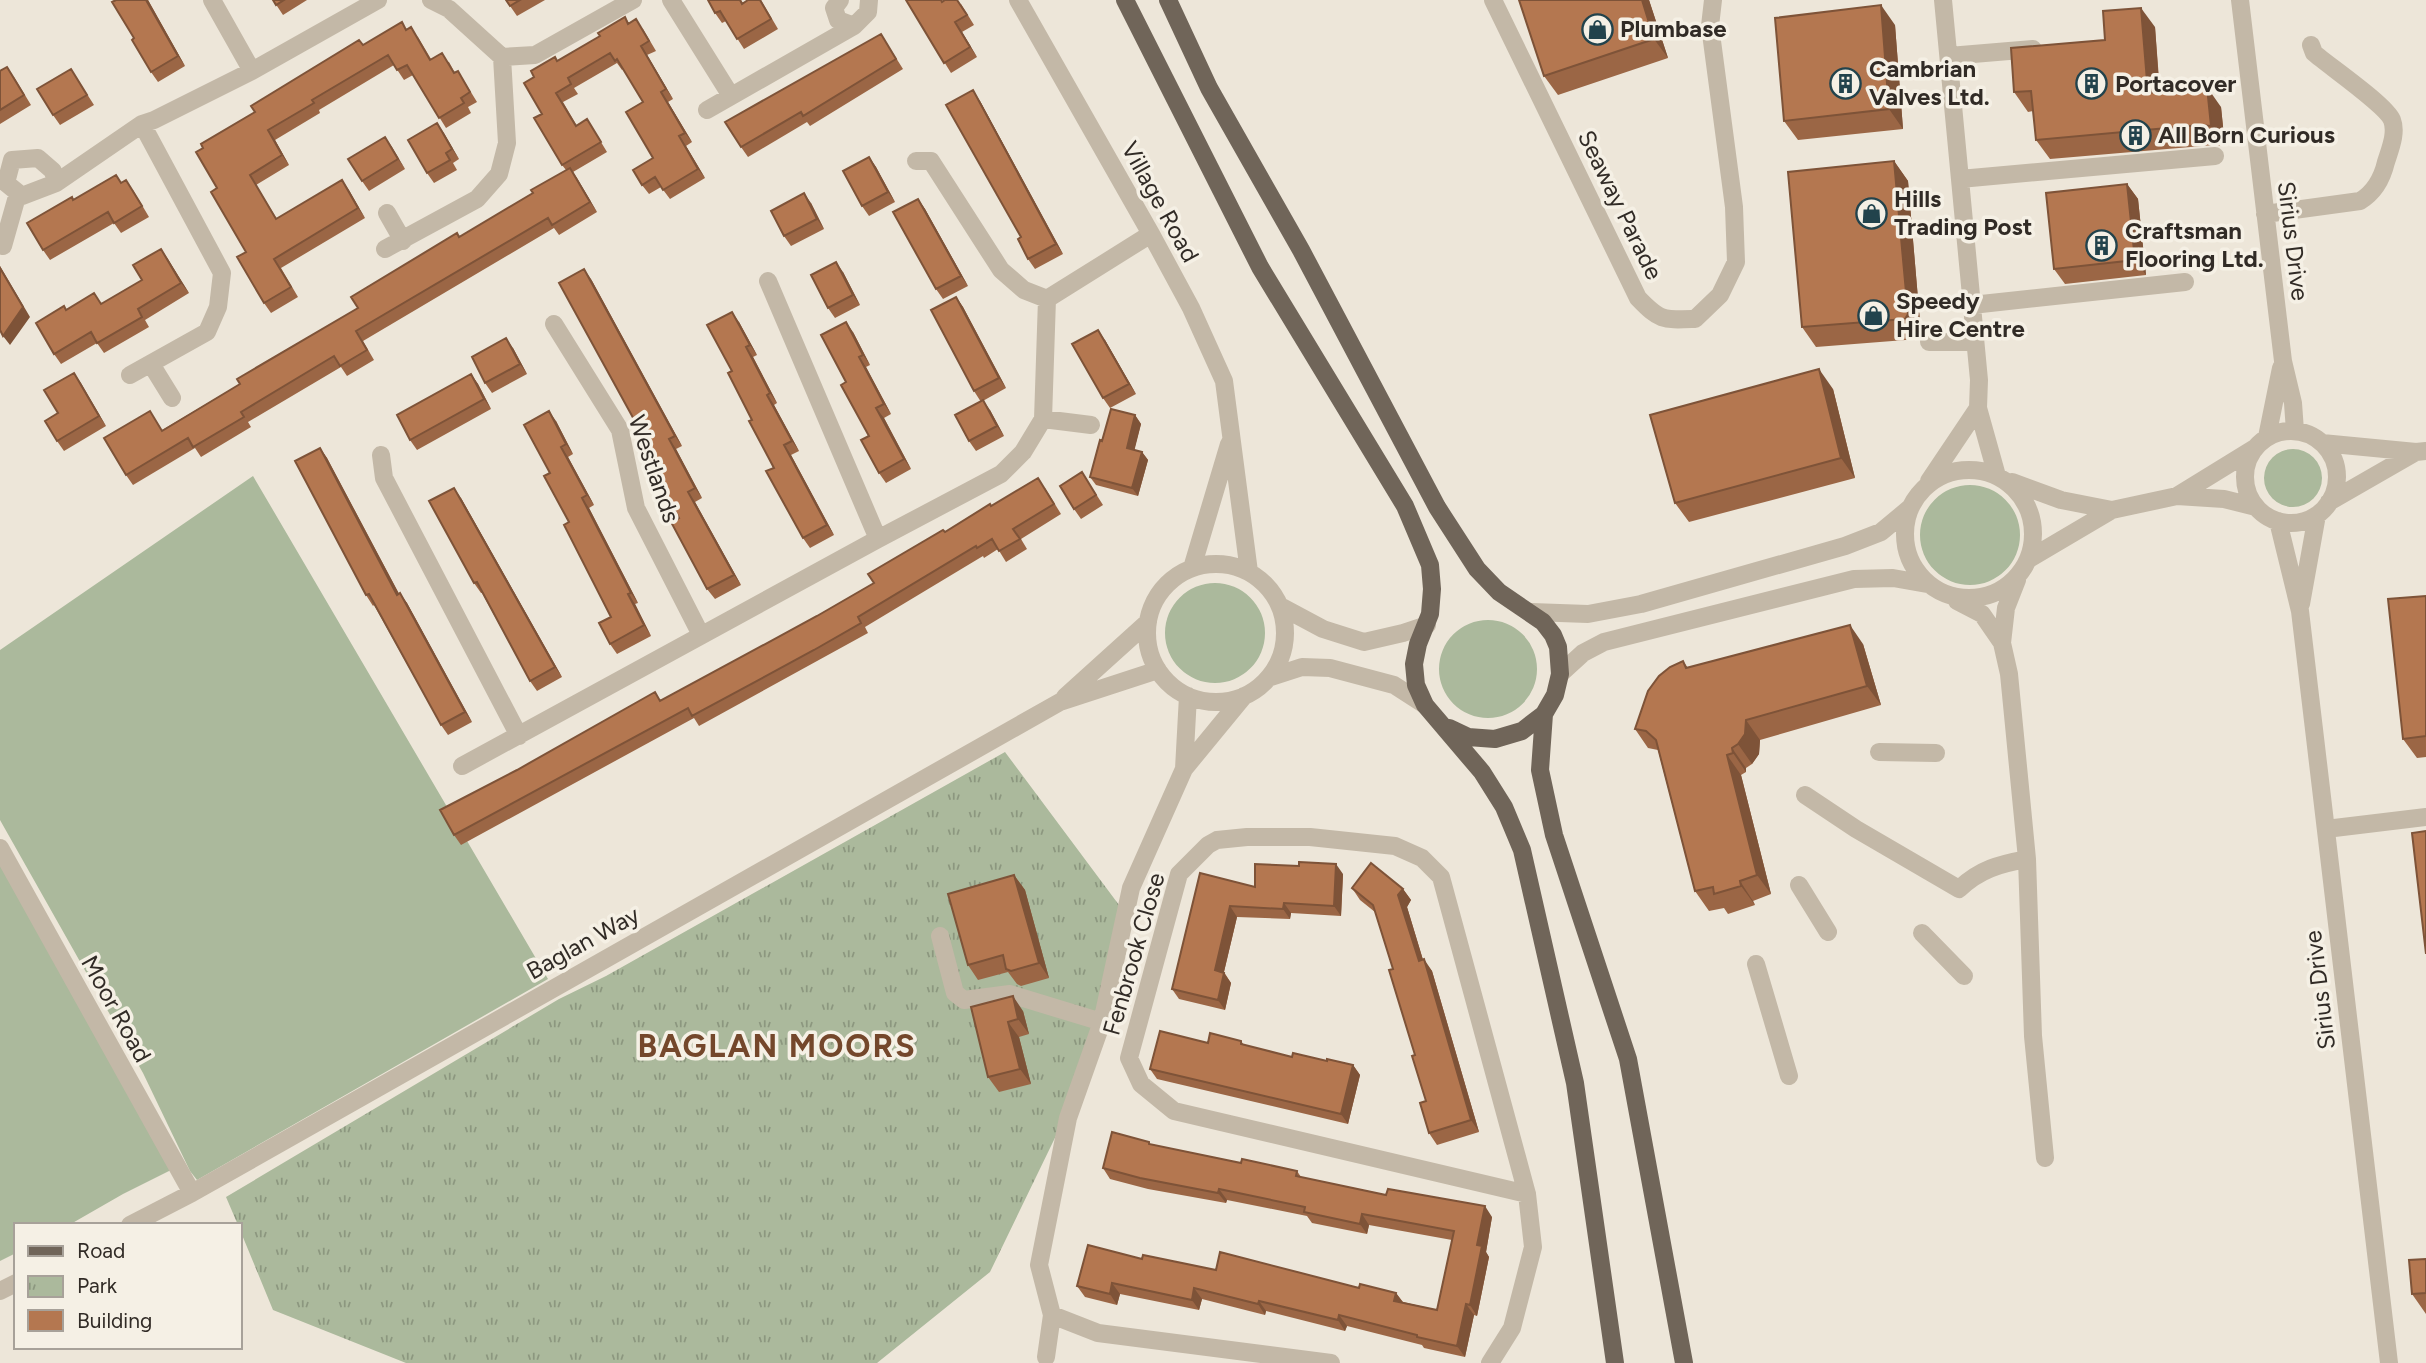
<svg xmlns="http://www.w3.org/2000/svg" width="2426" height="1363" viewBox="0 0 2426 1363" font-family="Figtree,sans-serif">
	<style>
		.green { fill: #abb99c }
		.park { fill: url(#park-tufts) }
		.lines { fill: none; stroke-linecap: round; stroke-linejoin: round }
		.minor { stroke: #c3b8a7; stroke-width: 18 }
		.major { stroke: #706559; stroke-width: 18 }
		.wall { fill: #9b6645 }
		.shaded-wall { fill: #7e5338 }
		.building { fill: #b47750; stroke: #7e5338; stroke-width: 2 }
		.labels { text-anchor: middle; stroke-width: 7; stroke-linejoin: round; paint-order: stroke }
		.poi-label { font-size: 24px; font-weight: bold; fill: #312b26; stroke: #f5f0e5; text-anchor: start }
		.street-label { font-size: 24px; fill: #312b26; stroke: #f5f0e5 }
		.district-label { font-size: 32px; font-weight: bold; letter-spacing: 2px; fill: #74472b; stroke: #f5f0e5 }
	</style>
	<defs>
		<pattern id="park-tufts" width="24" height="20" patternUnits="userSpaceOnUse" patternTransform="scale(1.75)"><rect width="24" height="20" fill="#abb99c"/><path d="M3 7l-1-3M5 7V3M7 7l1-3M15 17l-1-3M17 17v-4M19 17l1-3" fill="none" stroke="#8c977f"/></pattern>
	</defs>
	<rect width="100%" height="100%" fill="#ede6d9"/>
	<path class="green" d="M2264 478a29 29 0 1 1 58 0a29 29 0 1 1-58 0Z
		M253,476L548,979L197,1180L190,1171L143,1073L0,820V650Z
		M1920 535a50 50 0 1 1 100 0a50 50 0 1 1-100 0Z
		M1165 633a50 50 0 1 1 100 0a50 50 0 1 1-100 0Z
		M1439 669a49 49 0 1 1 98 0a49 49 0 1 1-98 0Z
		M0,853L177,1167L123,1194L69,1225H16V1253L0,1261Z"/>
	<path class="park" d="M1005,752L1119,905L1100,1016L1067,1113L990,1272L877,1363H406L273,1310L240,1230V1225H238L226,1197L559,999L606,976Z"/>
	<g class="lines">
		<path class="minor" d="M212,0L252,71
			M431,0L449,9L502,57L535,55L633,0
			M671,0L731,96
			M840,0L834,8L838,20L854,26
			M1018,0L1151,234L1191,308L1224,381L1249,572
			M1493,0L1638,298C1660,321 1663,320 1695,319L1720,295L1736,262L1734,207L1710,26L1713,0
			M1943,0L1979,380L1978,408
			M2240,0L2283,361L2293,403L2295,431
			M1949,56L2033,49
			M707,110L854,26L868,12L869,0
			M916,161H931L1001,270L1024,290L1047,299
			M1960,179L2215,156
			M56,183L53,171L38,158L12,160L6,183L22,196L56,183L142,124L154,120L252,71L378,0
			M387,213L403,241
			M2265,214L2360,201C2375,192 2382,179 2386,162C2390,149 2397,133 2392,120C2386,105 2329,66 2314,53L2311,45
			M3,246L18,193
			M385,249L477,199L499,174L507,143L502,57
			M768,281L878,539
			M1972,305L2185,282
			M554,324L620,430L636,508L701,635
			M1929,342H1975
			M151,364L172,398
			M130,375L207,332L218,307L222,273L142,124
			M1043,419L1091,425
			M2245 477a46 46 0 1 1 92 0a46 46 0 1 1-92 0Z
			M2267,437L2281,368
			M2322,443L2416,452L2426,451
			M381,455L384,478L519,736
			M1905 534a64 64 0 1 1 128 0a64 64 0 1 1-128 0Z
			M1929,481L1978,408L1997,476
			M2012,482L2061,500L2112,510
			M2177,496L2255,448
			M2329,502L2416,452
			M2278,521L2300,611L2389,1363
			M2029,559L2112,510L2177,496L2224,499L2256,507
			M1147 633a69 69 0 1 1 138 0a69 69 0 1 1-138 0Z
			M1192,568L1229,444
			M1957,601L1982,614L2002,643L2006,608L2017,580
			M2301,604L2317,515
			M1280,606L1323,629L1364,642L1403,633L1427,625
			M1531,612L1588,614L1641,604L1845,546L1881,532L1911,507
			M2002,643L2009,674L2027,859L2033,1036L2045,1158
			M1560,674L1583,653L1604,642L1854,579L1893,578L1927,584
			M1268,678L1302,667L1330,668L1394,685L1425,705
			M1244,696L1184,769L1131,888L1102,1022L1068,1118L1039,1265L1052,1315L1098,1333L1331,1363
			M1065,697L1148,622
			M1879,752L1936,753
			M462,766L878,539L1001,474L1023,452L1043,419L1047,299L1151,234
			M1184,769L1188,696
			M1805,795L1856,829L1959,889C1980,869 2000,864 2027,859
			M2326,829L2426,817
			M0,848L192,1193
			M1799,885L1828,932
			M1922,933L1964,976
			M940,936L955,993L964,1000L1010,994L1102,1022
			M1756,964L1789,1076
			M130,1225L192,1193L1060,702L1158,670
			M0,1291L16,1283
			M1046,1357L1052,1315
			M1490,1363L1512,1328L1533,1247L1527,1194L1441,877L1422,858L1395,846L1310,837H1247L1217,840L1208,845L1179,874L1129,1058L1141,1084L1174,1111L1527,1194"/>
		<path class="major" d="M1125,0L1260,267L1405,506L1430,565L1432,589L1430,614L1418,644L1414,664L1416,685L1425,705L1482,772L1504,807L1522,850L1575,1083L1615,1363
			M1168,0L1209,88L1301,250L1437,507L1477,569L1499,592L1543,622L1553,635L1558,647L1560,674L1555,695L1544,714L1522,731L1495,739L1468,737L1449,728
			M1544,714L1540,770L1554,835L1628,1059L1684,1363"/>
	</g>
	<path class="wall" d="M116,0H148L185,66L158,82L151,72L134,38Z
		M273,0H307L283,15Z
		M506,0H545L517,16Z
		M741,0L743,3L761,0L778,29L744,49L726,21L722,23L715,13Z
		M906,0H942L943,1L961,4L974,25L962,32L977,57L951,73Z
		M1649,0L1668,58L1558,95L1544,76Z
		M625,17L629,23L643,29L656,51L647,55L673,99L668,102L692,142L686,146L705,178L670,199L661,187L649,194L642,185L653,158L643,102L623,69L622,70L617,63L574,88L578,94L563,102L577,126L587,119L607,152L573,172L597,212L559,235L554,228L363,341L374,360L347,376L341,367L248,422L251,427L201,457L195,448L133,485L126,475L150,411L162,430L240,384L358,308L460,237L533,193L566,170L562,165L542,114L534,77L558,61L600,36Z
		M1895,25L1903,129L1798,140L1784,121Z
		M2155,27L2160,92L2221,107L2225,146L2214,145L2050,159L2036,140L2033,111L2028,112L2014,92L2105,40Z
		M406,29L418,37L431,59L449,62L455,73L458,71L477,102L468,107L471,113L446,128L413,75L404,80L394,65L319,110L320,113L275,140L289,165L256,185L277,219L342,180L365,218L281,268L298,297L271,313L264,303L246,252L217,188L255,112L363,45Z
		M881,34L903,69L810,126L807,122L748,157L741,147Z
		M71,69L94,105L60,125L53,115Z
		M0,71L14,77L31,105L0,124Z
		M980,101L1063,254L1035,269L1028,259L1021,237Z
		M437,123L459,159L453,163L457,170L434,183L427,173Z
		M385,137L405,169L369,191L362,181Z
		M869,157L876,167L895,202L869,216L862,206Z
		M1894,161L1908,181L1921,334L1918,339L1816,347L1802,327Z
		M122,183L133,190L149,217L121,233L114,223L50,260L43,250L74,200Z
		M2127,184L2138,199L2146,275L2065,284L2054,269Z
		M918,199L925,209L968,286L943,299L936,289Z
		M811,203L824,229L791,246L784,236Z
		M161,249L189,293L145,320L149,327L104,353L97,343L61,364L54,354L67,310L102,304L142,280Z
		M843,272L860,305L835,318L828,308Z
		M591,279L682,446L676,449L702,498L695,502L741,585L715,599L707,589L659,465Z
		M956,297L963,307L1006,388L981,402L974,391Z
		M739,322L757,355L753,357L777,403L774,405L799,451L791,455L834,535L810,548L803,538L732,371Z
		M853,332L870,365L866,367L891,414L884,418L911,469L886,483L879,473L869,436Z
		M1105,340L1136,394L1110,408L1103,398Z
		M513,348L527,374L492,393L485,383Z
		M74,373L106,426L64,451L57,441L58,413Z
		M471,374L478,384L491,409L417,450L410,440Z
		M1833,389L1855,478L1689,522L1675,503Z
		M990,410L1004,436L976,451L969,441Z
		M1135,415L1141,424L1134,450L1142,452L1148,460L1138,496L1096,485L1090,477L1102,441Z
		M556,421L573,454L568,457L594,505L589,508L638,603L635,604L651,636L617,654L610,644L611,617L569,522L550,473Z
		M320,448L327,458L399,594L407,603L472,722L448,735L441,725L374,605L373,606L366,595Z
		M1082,472L1103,505L1081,519L1074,509Z
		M1045,488L1061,514L1021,539L1027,549L1006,562L998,549L984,558L983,556L865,627L868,633L699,726L694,718L461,845L454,835L517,770L661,701L817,616L874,583L945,532L991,506Z
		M461,498L562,677L537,691L530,681L482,593H481L474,583Z
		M2426,596V757L2417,758L2403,739Z
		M1863,644L1881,705L1760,740L1759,754L1752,764L1746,768V772L1741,775L1771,894L1753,901L1755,905L1728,914L1724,908L1709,911L1695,891L1658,750L1648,748L1635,729L1683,661L1688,668Z
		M1200,873L1255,887L1343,874L1341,916L1291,913L1290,919L1237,917L1224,972L1231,983L1225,1010L1179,999L1172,989Z
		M1014,875L1025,890L1049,978L1021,986L1017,984L1008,972L978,980L968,965Z
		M1352,888L1403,889L1411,900L1407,907L1423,960L1432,971L1479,1132L1437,1145L1429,1133L1426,1101L1415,1055L1393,969L1375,912L1360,900Z
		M971,1007L1023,1011L1029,1034L1019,1037L1031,1084L999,1092L988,1077Z
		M1241,1041L1244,1045L1292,1057L1353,1065L1360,1075L1348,1124L1157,1079L1150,1069L1208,1043Z
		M1151,1145L1241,1163L1297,1171L1301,1177L1492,1217L1486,1252L1489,1257L1477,1316L1474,1315L1465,1357L1424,1348L1422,1345L1347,1326L1345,1331L1266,1311L1265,1315L1202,1299L1199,1310L1120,1294L1117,1305L1085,1297L1077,1286L1142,1259L1216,1270L1396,1293L1403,1302L1437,1310L1452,1240L1369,1225L1367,1234L1312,1223L1307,1216L1227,1200L1226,1203L1148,1189L1110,1179L1103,1168Z
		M2426,1259V1314L2412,1294Z"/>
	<path class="shaded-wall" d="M146,0H148L185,66L178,56Z
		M1642,0H1649L1668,58L1654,39Z
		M1881,5L1895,25L1903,129L1889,109Z
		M2141,8L2155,27L2161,113L2148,93Z
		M955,22L962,32L977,57L970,47Z
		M641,46L647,55L673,99L666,89Z
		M2207,87L2221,107L2225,146L2211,126Z
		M973,90L980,101L1063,254L1056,244Z
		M661,92L668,102L692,142L685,133Z
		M437,123L444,133L459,159L452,149Z
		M268,130L275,140L289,165L282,155Z
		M679,136L686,146L705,178L698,169Z
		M385,137L392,147L405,169L398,159Z
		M869,157L876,167L895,202L888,192Z
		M1894,161L1908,181L1921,334L1918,339L1905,319Z
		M570,168L577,178L597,212L590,202Z
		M342,180L349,190L365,218L358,208Z
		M2127,184L2138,199L2146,275L2135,260Z
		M804,193L811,203L824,229L817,219Z
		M918,199L925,209L968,286L961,276Z
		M161,249L168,259L189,293L181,283Z
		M836,262L843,272L860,305L853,295Z
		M0,266L30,317L10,345L3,336Z
		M584,269L591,279L682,446L675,436Z
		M956,297L963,307L1006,388L999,378Z
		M732,312L739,322L757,355L750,345Z
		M846,322L853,332L870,365L863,355Z
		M1098,330L1105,340L1136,394L1129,384Z
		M506,338L513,348L527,374L520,364Z
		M746,347L753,357L777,403L770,393Z
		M859,357L866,367L891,414L884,404Z
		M1819,369L1833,389L1855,478L1841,458Z
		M74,373L81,383L106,426L99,416Z
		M471,374L478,384L491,409L484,399Z
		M767,395L774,405L799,451L792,441Z
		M983,400L990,410L1004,436L997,426Z
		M876,408L884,418L911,469L904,459Z
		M549,411L556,421L573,454L566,444Z
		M1135,415L1141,424L1133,456L1127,448Z
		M669,439L676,449L702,498L695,488Z
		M784,445L791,455L834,535L827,525Z
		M561,447L568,457L594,505L587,495Z
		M320,448L327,458L405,605L397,595Z
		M1142,452L1148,460L1138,496L1132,488Z
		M454,488L461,498L562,677L555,667Z
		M688,492L695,502L741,585L734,575Z
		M582,498L589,508L638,603L631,593Z
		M400,593L407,603L472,722L465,712Z
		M628,594L635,604L651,636L644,625Z
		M1850,625L1863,644L1881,705L1867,686Z
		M1746,720L1760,740L1759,754L1752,764L1738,744Z
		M1732,748L1746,768V772L1733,753Z
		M1727,755L1741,775L1771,894L1757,875Z
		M1336,864L1343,874L1341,916L1334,906Z
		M1014,875L1025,890L1049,978L1039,963Z
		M1740,881L1753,901L1755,905L1741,886Z
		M1403,889L1411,900L1407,907L1427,973L1419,961L1398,895Z
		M1284,903L1291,913L1290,919L1283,909Z
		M1230,906L1237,917L1222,980L1215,970Z
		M1424,959L1432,971L1479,1132L1471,1120Z
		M1224,973L1231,983L1225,1010L1218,1000Z
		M1013,996L1023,1011L1029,1034L1018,1019Z
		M1008,1022L1019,1037L1031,1084L1020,1069Z
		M1353,1065L1360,1075L1348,1124L1341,1114Z
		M1219,1189L1227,1200L1226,1203L1218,1193Z
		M1485,1206L1492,1217L1486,1252L1489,1257L1477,1316L1470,1305L1477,1245Z
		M1362,1214L1369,1225L1367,1234L1360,1224Z
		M1112,1283L1120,1294L1117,1305L1110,1294Z
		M1194,1288L1202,1299L1199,1310L1192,1300Z
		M1396,1293L1404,1304L1394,1301Z
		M1259,1301L1266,1311L1265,1315L1258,1304Z
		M1466,1304L1474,1315L1465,1357L1457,1346Z
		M1339,1315L1347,1326L1345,1331L1338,1320Z"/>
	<path class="building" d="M116,0H146L178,56L151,72L132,40L134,38L112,2Z
		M273,0H284L276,5Z
		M506,0H520L510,6Z
		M708,0H740L742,4L748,0H760L771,19L737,39L720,11L715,13Z
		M906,0H941L942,2L945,0H957L967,15L955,22L970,47L944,63Z
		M1519,0H1642L1654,39L1544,76Z
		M1881,5L1889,109L1784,121L1775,18Z
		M2141,8L2148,93L2207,87L2211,126L2200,125L2036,140L2031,91L2014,92L2011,48L2105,40L2103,11Z
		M625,17L628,24L636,19L649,41L641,46L666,89L661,92L685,133L679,136L698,169L663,190L655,177L642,185L633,170L653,158L626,112L643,102L617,59L615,61L610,53L568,78L571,84L556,93L576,126L587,119L601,142L562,165L534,118L542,114L524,83L534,77L531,71L555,57L557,61L600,36L598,33Z
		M402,22L406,30L411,27L430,60L442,53L454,73L458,71L470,92L461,98L464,103L439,118L407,65L397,70L388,55L312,100L314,103L268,130L282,155L250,175L276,219L342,180L358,208L274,259L291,287L264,303L237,257L246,252L211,192L217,188L196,152L203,148L201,144L255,112L251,106L359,40L363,45Z
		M881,34L896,59L803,116L801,112L741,147L725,122Z
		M7,67L24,95L0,110V71Z
		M71,69L87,95L53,115L37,89Z
		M973,90L1056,244L1028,259L1018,239L1021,237L946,105Z
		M437,123L452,149L446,153L450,160L427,173L408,140Z
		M385,137L398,159L362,181L348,159Z
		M869,157L888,192L862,206L843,171Z
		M1894,161L1908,314L1905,319L1802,327L1788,172Z
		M570,168L590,202L552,225L548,218L356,331L367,350L340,366L334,356L241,412L244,417L193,447L188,438L126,475L104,438L150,411L162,431L240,384L237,379L358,308L351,297L457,233L459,237L533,193L531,190Z
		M116,175L121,183L126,180L142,206L114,223L108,212L43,250L27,223L72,197L73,200Z
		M2127,184L2135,260L2054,269L2046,193Z
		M804,193L817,219L784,236L771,211Z
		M918,199L961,276L936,289L893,212Z
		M161,249L181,283L138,309L142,317L97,343L91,332L54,354L36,323L64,306L66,310L94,293L101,304L142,280L133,265Z
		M836,262L853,295L828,308L811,275Z
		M0,268L23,307L3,336L0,330Z
		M584,269L675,436L669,439L695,488L688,492L734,575L707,589L671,522L679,518L653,469L659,465L559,283Z
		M956,297L999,378L974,391L931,310Z
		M732,312L750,345L746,347L770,393L767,395L792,441L784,445L827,525L803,538L766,471L774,468L749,421L752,420L728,373L732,371L707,325Z
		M846,322L863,355L859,357L884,404L876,408L904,459L879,473L861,440L869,436L841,385L846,382L821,335Z
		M1098,330L1129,384L1103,398L1072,344Z
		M506,338L520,364L485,383L472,357Z
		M1819,369L1841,458L1675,503L1650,415Z
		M74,373L99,416L57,441L45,421L58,413L44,390Z
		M471,374L484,399L410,440L397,415Z
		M983,400L997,426L969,441L955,415Z
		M1111,409L1135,415L1127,448L1142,452L1132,488L1090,477L1100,440L1102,441Z
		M549,411L566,444L561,447L587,495L582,498L631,593L628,594L644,625L610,644L599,623L611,617L564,525L569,522L544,476L550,473L524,425Z
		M320,448L397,595L400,593L465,712L441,725L369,594L366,595L295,461Z
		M1082,472L1096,495L1074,509L1060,486Z
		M1038,478L1054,504L1013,529L1020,539L999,551L992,539L977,548L976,546L858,617L861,623L814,650L692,716L688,708L454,835L440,810L517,770L655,692L660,701L817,616L874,583L868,574L943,530L945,532L990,504L991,506Z
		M454,488L555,667L530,681L477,582L474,583L429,501Z
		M2426,596V736L2403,739L2388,599Z
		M1850,625L1867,686L1746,720L1745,734L1738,744L1732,748L1733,753L1727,755L1757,875L1740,881L1741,886L1714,894L1713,887L1695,891L1656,740L1646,731L1635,729L1648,691L1659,676L1670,667L1683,661L1686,668Z
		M2426,831V954L2412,833Z
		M1299,862L1336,864L1334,906L1284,903L1283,909L1230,906L1215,970L1224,973L1218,1000L1172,989L1200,873L1255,887V864L1299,866Z
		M1371,863L1403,889L1398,895L1419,961L1424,959L1471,1120L1429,1133L1420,1103L1426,1101L1412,1056L1415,1055L1389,970L1393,969L1373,905L1352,888Z
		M1014,875L1039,963L1011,971L1006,969L1003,955L968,965L948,894Z
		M1013,996L1018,1019L1008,1022L1020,1069L988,1077L971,1007Z
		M1160,1031L1208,1043L1210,1033L1241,1041V1044L1292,1057L1293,1053L1327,1061V1059L1353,1065L1341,1114L1150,1069Z
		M1112,1132L1149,1142V1144L1241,1163L1242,1159L1297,1171L1296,1176L1386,1195L1388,1189L1485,1206L1477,1245L1482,1246L1470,1305L1466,1304L1457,1346L1417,1337V1335L1339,1315L1338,1320L1259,1301L1258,1304L1194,1288L1192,1300L1112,1283L1110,1294L1077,1286L1088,1245L1142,1259L1143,1255L1216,1270L1220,1252L1359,1288L1360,1284L1396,1293L1394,1301L1437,1310L1454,1231L1362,1214L1360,1224L1304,1212L1305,1207L1219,1189L1218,1193L1140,1178L1103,1168Z
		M2426,1259V1293L2412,1294L2409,1260Z"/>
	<defs>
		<symbol id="shop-ring" viewBox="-11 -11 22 22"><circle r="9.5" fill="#f5f0e5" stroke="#22434c" stroke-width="1.5"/><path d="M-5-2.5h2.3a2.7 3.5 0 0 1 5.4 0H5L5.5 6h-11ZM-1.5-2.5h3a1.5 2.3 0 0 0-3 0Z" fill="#22434c"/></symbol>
		<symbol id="building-ring" viewBox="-11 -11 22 22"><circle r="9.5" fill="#f5f0e5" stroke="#22434c" stroke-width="1.5"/><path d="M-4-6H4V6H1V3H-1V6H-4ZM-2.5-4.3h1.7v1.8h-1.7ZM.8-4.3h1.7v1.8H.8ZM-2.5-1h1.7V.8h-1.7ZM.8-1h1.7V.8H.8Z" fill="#22434c"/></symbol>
	</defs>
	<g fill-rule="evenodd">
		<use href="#shop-ring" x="1580" y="12" width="35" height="35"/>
		<use href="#building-ring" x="1828" y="66" width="35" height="35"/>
		<use href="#building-ring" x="2074" y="66" width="35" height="35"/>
		<use href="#building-ring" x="2118" y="118" width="35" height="35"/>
		<use href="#shop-ring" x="1854" y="196" width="35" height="35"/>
		<use href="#building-ring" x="2084" y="228" width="35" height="35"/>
		<use href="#shop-ring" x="1856" y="298" width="35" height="35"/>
	</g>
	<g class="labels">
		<g class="poi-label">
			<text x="1620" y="37">Plumbase</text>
			<text x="1869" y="77">Cambrian<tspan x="1869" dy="28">Valves Ltd.</tspan></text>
			<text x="2115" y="92">Portacover</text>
			<text x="2158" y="143">All Born Curious</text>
			<text x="1894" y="207">Hills<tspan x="1894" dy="28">Trading Post</tspan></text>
			<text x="2125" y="239">Craftsman<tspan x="2125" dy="28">Flooring Ltd.</tspan></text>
			<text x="1896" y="309">Speedy<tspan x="1896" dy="28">Hire Centre</tspan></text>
		</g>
		<g class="street-label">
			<text transform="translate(1160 202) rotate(61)" y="8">Village Road</text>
			<text transform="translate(1620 205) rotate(64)" y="8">Seaway Parade</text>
			<text transform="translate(2293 241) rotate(83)" y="8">Sirius Drive</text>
			<text transform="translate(654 469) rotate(71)" y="8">Westlands</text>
			<text transform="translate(583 943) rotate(-29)" y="8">Baglan Way</text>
			<text transform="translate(1134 954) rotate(-74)" y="8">Fenbrook Close</text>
			<text transform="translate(2320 990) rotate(-97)" y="8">Sirius Drive</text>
			<text transform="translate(116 1009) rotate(61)" y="8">Moor Road</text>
		</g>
		<g class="district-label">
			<text x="777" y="1057">BAGLAN MOORS</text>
		</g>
	</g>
	<rect x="14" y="1223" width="228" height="126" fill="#f5f0e5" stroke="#a7a199" stroke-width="2"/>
	<rect x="28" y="1246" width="35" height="10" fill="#706559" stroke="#a7a199" stroke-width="2"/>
	<text x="77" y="1258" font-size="21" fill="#312b26">Road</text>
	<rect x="28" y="1276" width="35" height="21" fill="url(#park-tufts)" stroke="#a7a199" stroke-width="2"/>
	<text x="77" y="1293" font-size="21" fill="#312b26">Park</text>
	<rect x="28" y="1310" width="35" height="21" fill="#b47750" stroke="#a7a199" stroke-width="2"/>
	<text x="77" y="1328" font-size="21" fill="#312b26">Building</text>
</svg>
